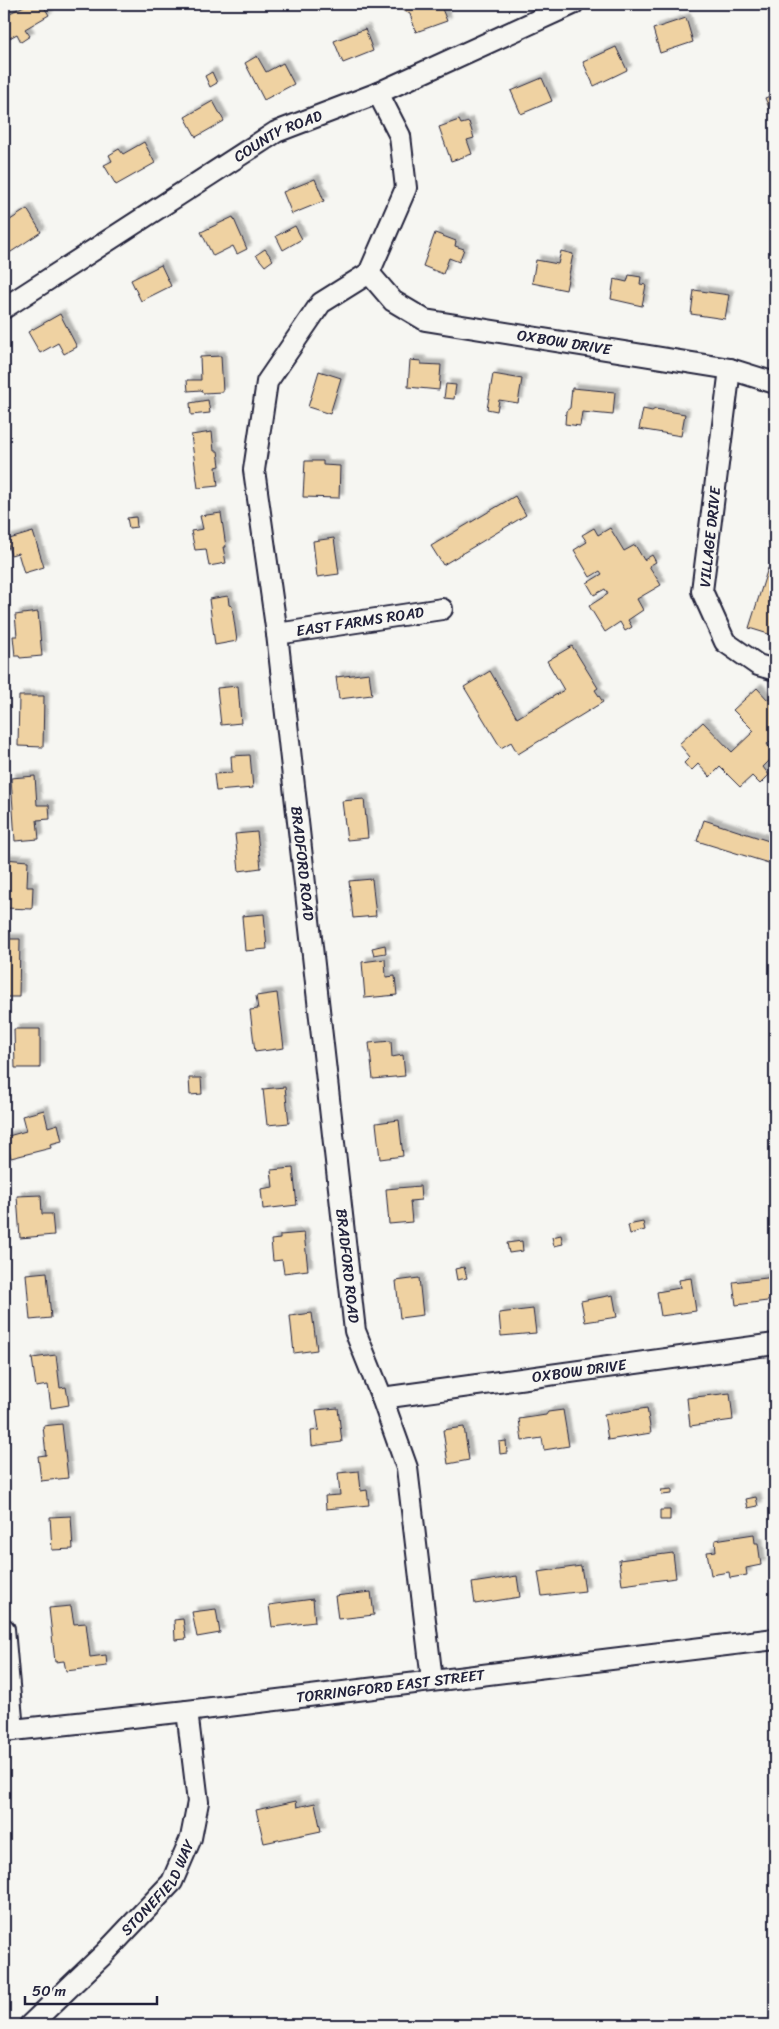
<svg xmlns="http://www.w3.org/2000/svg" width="779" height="2029" viewBox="0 0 779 2029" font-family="Sriracha,sans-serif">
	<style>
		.building { fill: #efd2a2; stroke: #22223b; filter: url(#shadow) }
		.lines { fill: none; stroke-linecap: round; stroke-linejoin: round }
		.minor-casing { stroke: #22223b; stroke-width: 24 }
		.minor { stroke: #f6f6f2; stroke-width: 20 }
		.labels { text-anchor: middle; stroke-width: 5; stroke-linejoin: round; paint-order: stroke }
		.street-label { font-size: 15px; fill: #22223b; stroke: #f6f6f2 }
	</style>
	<defs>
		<filter id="shadow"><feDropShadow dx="4.5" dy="-4.5" stdDeviation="1" flood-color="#0004"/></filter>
	</defs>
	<rect width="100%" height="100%" fill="#f6f6f2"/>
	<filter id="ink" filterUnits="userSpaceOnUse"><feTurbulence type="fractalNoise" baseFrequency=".02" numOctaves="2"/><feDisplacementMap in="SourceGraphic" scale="10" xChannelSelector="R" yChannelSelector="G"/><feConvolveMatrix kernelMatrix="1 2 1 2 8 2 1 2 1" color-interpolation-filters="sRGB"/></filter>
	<g filter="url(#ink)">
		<path class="building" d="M28,4H42L49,15L25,29L30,36L21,42L17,34L4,41V16Z
			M398,4H440L447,21L416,32L410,14L397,7Z
			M686,18L693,42L660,53L653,29Z
			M365,29L373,51L343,63L334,41Z
			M616,47L627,70L594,86L583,62Z
			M257,56L266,72L283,63L294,84L264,100L245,63Z
			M212,72L217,83L210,87L205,76Z
			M542,78L552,101L521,114L511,91Z
			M775,94V108L770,110L765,98Z
			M213,101L224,121L196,137L185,117Z
			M459,120L461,124L469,122L474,138L467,140L472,154L451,161L439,127Z
			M144,142L155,163L116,185L104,165L112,161L109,155L119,149L123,154Z
			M315,179L324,201L292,214L283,192Z
			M27,209L41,232L8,254L4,248V224Z
			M233,217L247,249L237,254L233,246L213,256L201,232Z
			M295,226L302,239L283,250L276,236Z
			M435,233L456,241L455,246L464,249L459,262L449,258L443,274L423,266Z
			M265,249L273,260L265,266L256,255Z
			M561,251L573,254L566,290L532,283L536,260L558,264Z
			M161,265L171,286L141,301L131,280Z
			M629,275L641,277L640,284L646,285L642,306L611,299L614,279L627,282Z
			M694,290L729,295L725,319L691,314Z
			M60,314L77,347L64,354L58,343L40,353L28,332Z
			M221,356L223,392L203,393L201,390L188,391L187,380H201L200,357Z
			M410,360L421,361V364L441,365L439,390L408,387Z
			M319,371L341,378L330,414L308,407Z
			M493,374L522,379L518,403L499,400L497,411L487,409Z
			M446,384L456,385L454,399L444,398Z
			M572,388L615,392L613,415L582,412L580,426L565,424L566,411L570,408Z
			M208,400L210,413L191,415L190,403Z
			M643,409L652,411L655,409L685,414L681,436L639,429Z
			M212,432L214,451H218L220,466L216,467L218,486L198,488L191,435Z
			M775,437V450L771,449Z
			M305,461H323V465L340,466L339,498L303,497Z
			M515,496L526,515L443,565L431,546Z
			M221,513L226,547H223L226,563L209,566L206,549L195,550L191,531L203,529L200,516Z
			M136,517L137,527L129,528L127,518Z
			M594,528L598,535L610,528L624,551L635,545L644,560L652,555L656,562L649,566L661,585L637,599L643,610L628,620L632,627L625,631L620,622L605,632L589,606L608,594L605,589L594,595L587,583L602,574L600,571L590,577L574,550L587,542L582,535Z
			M33,532L44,567L24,573L18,553L11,555L6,540Z
			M334,538L339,574L317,577L313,541Z
			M768,568L775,570V636L749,628Z
			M228,596L229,605L232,606L237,641L215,645L209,599Z
			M38,612L42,656L20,658L19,656H15L13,636H17L15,615Z
			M572,646L598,688L595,690L603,702L518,754L511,742L501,748L464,687L490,671L517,718L564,690L547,661Z
			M369,673L372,695L339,699L336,677Z
			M238,686L241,723L221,725L217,688Z
			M757,688L768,700L774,695L775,696V736L767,744L775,755L763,767L769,775L760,784L752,776L740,787L720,767L710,777L698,764L691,771L684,763L690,757L679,744L703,722L732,752L754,731L733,710Z
			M19,696H44L43,747L18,746Z
			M250,755L253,788L216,791L214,774L232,773L231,756Z
			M35,776L37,805H49L50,819L37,820L39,839L15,841L11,778Z
			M364,799L368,838L347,840L342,801Z
			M704,820L775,843V865L697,841Z
			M257,832L261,868L239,871L235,834Z
			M4,859L28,861L27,887H33L32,909L4,908Z
			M372,879L376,916L353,918L349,881Z
			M264,914L267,949L245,951L242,916Z
			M4,939H20L19,997H4Z
			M385,945L386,953L374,955L372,948Z
			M385,959L386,977L395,976L397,995L365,998L362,962Z
			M277,993L284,1048L255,1052L250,1010L258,1009L256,996Z
			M14,1029H40V1068H15Z
			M391,1041L392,1057L403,1055L405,1076L373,1079L369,1043Z
			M189,1078H201L202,1094L190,1095Z
			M285,1087L289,1123L267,1125L263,1089Z
			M44,1110L48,1127L58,1124L62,1141L50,1144L51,1148L11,1158L5,1137L26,1131L22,1116Z
			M399,1120L403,1156L380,1159L376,1123Z
			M293,1168L297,1205L263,1209L261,1189L273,1187L271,1170Z
			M420,1186L421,1200L410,1201L412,1222L389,1224L386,1189Z
			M41,1195L42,1214H52L54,1235L20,1238L17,1196Z
			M643,1222L645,1230L630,1234L628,1225Z
			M304,1233L308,1270L284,1273L282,1260L273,1261L271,1240L280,1239V1235Z
			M561,1235L563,1244L554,1246L552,1237Z
			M522,1241L523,1251L509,1253L507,1243Z
			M464,1267L467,1278L457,1280L455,1269Z
			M47,1272L51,1318L30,1320L26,1274Z
			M775,1277V1300L736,1305L733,1282Z
			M419,1278L423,1315L400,1318L396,1281Z
			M691,1278L696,1311L661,1316L657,1292L680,1288L679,1280Z
			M613,1295L617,1317L585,1322L581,1301Z
			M533,1309L536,1333L501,1336L499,1313Z
			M312,1313L317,1350L294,1353L290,1316Z
			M56,1355L60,1388L66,1387L69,1405L51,1408L48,1385L36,1387L32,1358Z
			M771,1384H775V1406H774Z
			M730,1393L733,1420L690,1426L687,1398Z
			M338,1408L342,1442L312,1446L311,1431L319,1430L316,1410Z
			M647,1408L651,1433L608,1440L604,1415Z
			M563,1410L569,1446L544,1450L542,1438L522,1441L519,1419L546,1415L548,1412Z
			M62,1424L68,1478L41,1481L38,1456L46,1455L43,1426Z
			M464,1427L469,1460L448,1464L443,1430Z
			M506,1441L507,1453L500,1454L499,1442Z
			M359,1471L361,1491L367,1490L369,1505L326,1509L325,1496L340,1495L338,1473Z
			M672,1489V1494L662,1495L661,1490Z
			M756,1497L758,1506L748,1508L746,1499Z
			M660,1510H670V1520H660Z
			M71,1516L73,1549L52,1550L50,1517Z
			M754,1534L755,1543H758L761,1565L746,1568L747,1575L730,1578L729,1572L711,1575L707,1552L716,1551L715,1540Z
			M673,1553L676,1578L622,1585L619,1560Z
			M581,1566L585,1591L542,1596L538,1572Z
			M517,1576L520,1597L475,1604L472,1583Z
			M371,1592L374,1615L338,1619L335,1596Z
			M313,1599L315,1622L272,1627L269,1605Z
			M71,1606L74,1624L86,1623L90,1657L106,1655L107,1666L66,1671L64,1661L55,1662L49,1608Z
			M216,1609L220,1633L197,1637L192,1612Z
			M183,1619L186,1639L175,1640L174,1620Z
			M296,1801L297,1807L315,1803L321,1831L264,1843L256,1810Z"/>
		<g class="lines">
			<defs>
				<g id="minor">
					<path id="s1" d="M378,93L400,136L406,188L369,273L321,303L267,382L254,470L277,634L355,1331L382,1398L407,1468L432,1680"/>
					<path id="s2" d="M369,273L393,301L425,320L730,369L775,383"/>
					<path id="s3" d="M4,308L276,132L378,93L573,4"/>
					<path d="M730,369L702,591L725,642L758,665L775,670"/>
					<path id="s4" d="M277,634L442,609"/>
					<path id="s5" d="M382,1398L775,1344"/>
					<path d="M4,1629L13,1730"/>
					<path id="s6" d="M4,1731L187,1711L775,1639"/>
					<path id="s7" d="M30,2025L104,1954L172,1882L191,1838L198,1802L187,1711"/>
				</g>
			</defs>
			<use href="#minor" class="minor-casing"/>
			<use href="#minor" class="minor"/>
		</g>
	</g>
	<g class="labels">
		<g class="street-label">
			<text dy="5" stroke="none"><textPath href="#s3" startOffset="324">COUNTY ROAD</textPath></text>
			<text dy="5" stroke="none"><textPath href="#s2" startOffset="215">OXBOW DRIVE</textPath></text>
			<text transform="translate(710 537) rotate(-84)" y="5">VILLAGE DRIVE</text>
			<text dy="5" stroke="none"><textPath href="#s4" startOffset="84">EAST FARMS ROAD</textPath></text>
			<text dy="5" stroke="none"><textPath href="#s1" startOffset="831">BRADFORD ROAD</textPath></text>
			<text dy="5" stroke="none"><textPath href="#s1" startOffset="1236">BRADFORD ROAD</textPath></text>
			<text dy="5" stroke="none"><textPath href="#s5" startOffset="199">OXBOW DRIVE</textPath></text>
			<text dy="5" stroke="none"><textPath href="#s6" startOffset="389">TORRINGFORD EAST STREET</textPath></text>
			<text dy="5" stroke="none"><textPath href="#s7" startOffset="189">STONEFIELD WAY</textPath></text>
		</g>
	</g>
	<rect width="779" height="2029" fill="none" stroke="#f6f6f2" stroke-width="20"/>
	<rect x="10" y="10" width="759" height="2009" fill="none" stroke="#22223b" stroke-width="2" filter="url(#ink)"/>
	<path d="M25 1996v8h132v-8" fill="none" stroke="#22223b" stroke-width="2.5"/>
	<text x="32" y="1996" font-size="15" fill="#22223b" stroke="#f6f6f2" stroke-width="4" paint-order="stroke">50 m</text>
</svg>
